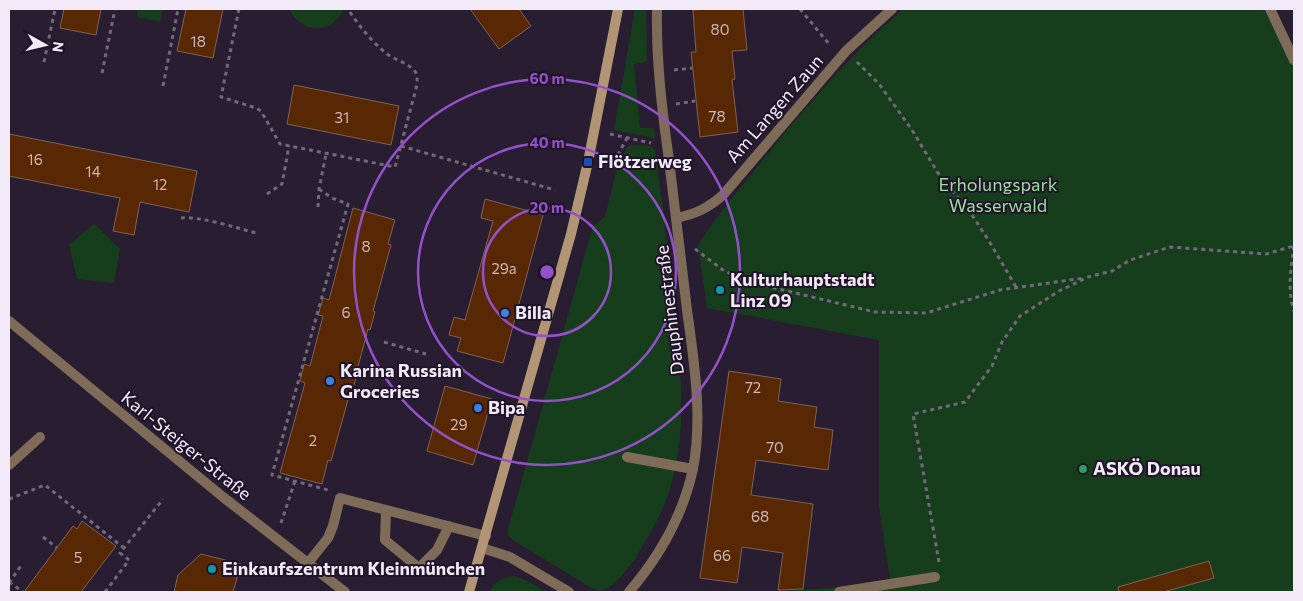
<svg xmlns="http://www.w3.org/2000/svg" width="1303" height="601" viewBox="0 0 1303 601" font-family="Commissioner,sans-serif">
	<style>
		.green { fill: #173e1c }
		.building { fill: #582704; stroke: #7e6354 }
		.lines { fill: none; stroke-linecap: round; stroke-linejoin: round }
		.path { stroke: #73687b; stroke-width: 3; stroke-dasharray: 4 4; stroke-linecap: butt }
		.lane { stroke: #7e6c58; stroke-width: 10 }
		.street { stroke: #7e6c58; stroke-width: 10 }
		.secondary { stroke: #b29574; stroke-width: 10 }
		.ring { fill: none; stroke: #9352ca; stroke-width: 2.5 }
		.transit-dot { fill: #1a4fb4; stroke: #201428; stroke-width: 2 }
		.culture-dot { fill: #0f9aa8; stroke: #201428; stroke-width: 2 }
		.shop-dot { fill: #3f7fe0; stroke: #201428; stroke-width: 2 }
		.leisure-dot { fill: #2e9e5b; stroke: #201428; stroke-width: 2 }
		.labels { text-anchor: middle; stroke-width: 4; stroke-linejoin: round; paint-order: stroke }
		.number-label { font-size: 15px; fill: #ccb9bb }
		.street-label { font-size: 18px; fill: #f2eaf8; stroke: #201428 }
		.poi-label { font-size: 18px; font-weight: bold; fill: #f2eaf8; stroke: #201428; text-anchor: start }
		.park-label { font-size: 18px; fill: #99df9d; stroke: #201428 }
		.centre { fill: #9352ca; stroke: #201428; stroke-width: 2.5 }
		.ring-label { font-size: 15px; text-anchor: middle; font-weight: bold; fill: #9352ca; stroke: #201428; stroke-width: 4; stroke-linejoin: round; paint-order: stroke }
	</style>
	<rect width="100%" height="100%" fill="#291d32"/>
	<path class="green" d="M138,9H162L160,22L137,17Z
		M289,9H344C331,35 302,34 289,9Z
		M635,9H646L647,62L634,64L640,128H654L655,136L654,138L614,130Z
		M903,9H1263L1294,66V592H772L830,588L890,579L879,506V340L707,308L698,244L728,203L787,130L837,73L866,43Z
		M631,145L650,146L655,150C663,205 669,260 675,316C680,369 687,425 673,478C666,507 651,533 636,557C630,566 617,583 608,588C603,591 599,590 593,589L513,540L508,535V529L593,226L605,217L616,172L627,147Z
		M94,224L120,249L114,283L77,279L69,245Z
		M514,576C525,579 535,585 545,592H490C494,581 503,578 514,576Z"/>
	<path class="building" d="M64,9H101L96,35L60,28Z
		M186,9H223L213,58L177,51Z
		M470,9H519L531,26L499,49Z
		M708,9H743L747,50L732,51L735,79L732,80L738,132L700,137L691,52H696L693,10Z
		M294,85L399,106L391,145L287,124Z
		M9,134L197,171L189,212L140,202L134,235L113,231L120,198L9,176Z
		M485,199L543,215L503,363L457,351L461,338L449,335L454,317L465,320L493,221L481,218Z
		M353,208L395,220L388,244L391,245L373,311L375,312L370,330L368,329L355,378H356L351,396H349L331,461L328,460L322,484L280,473L305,383L300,381L304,364L310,366L323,316L318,315L323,298L329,300Z
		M729,371L781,379L778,401L817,407L814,427L833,430L828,470L756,460L751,495L813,504L803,589L778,590L783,553L742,547L737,583L700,578Z
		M445,386L492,399L473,465L427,451Z
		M82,521L116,546L81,592H24L73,526L77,529Z
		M201,554L241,564L233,592H174L178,575Z
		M1209,561L1214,578L1163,592H1119L1118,587Z"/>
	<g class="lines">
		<path class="path" d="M239,9L221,97L256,108L261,111L280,144L395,167L417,85C417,79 418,75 414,70C406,62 395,60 387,54C371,41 359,26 348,9
			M800,9L829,44
			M44,62L55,9
			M857,62L879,84L912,130L938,173L972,215L989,241L1016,287
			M674,70L692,68
			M102,73L115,9
			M163,86L178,9
			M676,104L695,101
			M610,134L651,143
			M401,146L555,190
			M610,169L627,138
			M319,189L332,198L348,204L272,475L328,490
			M267,194L282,184L289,146
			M318,207L319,189L326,154
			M181,218C200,216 237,228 256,233
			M1294,246C1291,267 1287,290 1294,311
			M695,249L723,270L745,281L875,312L926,313L1000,290L1084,278
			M384,342L426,354
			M9,499L45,485L124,548
			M281,523L295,481
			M43,537L57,548
			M939,562L913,414L965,402L992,366L1002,342L1020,316L1059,291L1088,277L1112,271L1130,260L1170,247L1266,254L1294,246
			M9,582L23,592
			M9,583L22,564
			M105,592L129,560L120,553L163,499"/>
		<path class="lane" d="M627,457L693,469
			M9,465L40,437
			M386,510L385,540L419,568L437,550L449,526
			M482,548L510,557L569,592
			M308,563L328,538L333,526L340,498L486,536
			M839,592L935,577"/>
		<path class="street" d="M1270,9L1294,60
			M676,218C696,214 708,208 723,195L846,51L892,9
			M9,321L223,497L345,592
			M629,592C659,557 683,515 693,469C703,418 694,361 687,310C681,260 675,210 669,160C662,110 656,60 657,9"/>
		<path class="secondary" d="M469,592L571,234L588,162L618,9"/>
	</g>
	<g class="ring">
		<circle cx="547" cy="272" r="64"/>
		<circle cx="547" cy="272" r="129"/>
		<circle cx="547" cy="272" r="193"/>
	</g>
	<rect class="transit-dot" x="583" y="157" width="10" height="10" rx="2.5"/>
	<g class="culture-dot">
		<circle cx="720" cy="290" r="5"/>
		<circle cx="212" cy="569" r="5"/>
	</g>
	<g class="shop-dot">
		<circle cx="505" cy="313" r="5"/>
		<circle cx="330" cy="381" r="5"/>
		<circle cx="478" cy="408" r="5"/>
	</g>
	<circle class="leisure-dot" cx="1083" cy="469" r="5"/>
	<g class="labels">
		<g class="number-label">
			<text x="720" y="35">80</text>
			<text x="198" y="47">18</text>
			<text x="717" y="122">78</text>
			<text x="342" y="123">31</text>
			<text x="35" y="165">16</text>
			<text x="93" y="177">14</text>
			<text x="160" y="190">12</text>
			<text x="366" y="252">8</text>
			<text x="504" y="274">29a</text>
			<text x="346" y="318">6</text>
			<text x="753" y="393">72</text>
			<text x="459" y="430">29</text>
			<text x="313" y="446">2</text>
			<text x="775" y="453">70</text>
			<text x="760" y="522">68</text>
			<text x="722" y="561">66</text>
			<text x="78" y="563">5</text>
		</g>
		<g class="street-label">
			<text transform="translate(775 109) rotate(-49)" y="6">Am Langen Zaun</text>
			<text transform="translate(670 310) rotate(-97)" y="6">Dauphinestraße</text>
			<text transform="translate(186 446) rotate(39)" y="6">Karl-Steiger-Straße</text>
		</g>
		<g class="poi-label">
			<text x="598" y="168">Flötzerweg</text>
			<text x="730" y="286">Kulturhauptstadt<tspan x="730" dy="21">Linz 09</tspan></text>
			<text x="515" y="319">Billa</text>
			<text x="340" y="377">Karina Russian<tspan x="340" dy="21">Groceries</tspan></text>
			<text x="488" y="414">Bipa</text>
			<text x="1093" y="475">ASKÖ Donau</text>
			<text x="222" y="575">Einkaufszentrum Kleinmünchen</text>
		</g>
		<g class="park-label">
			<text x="998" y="191">Erholungspark<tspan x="998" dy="21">Wasserwald</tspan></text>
		</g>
	</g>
	<circle cx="547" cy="272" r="8" class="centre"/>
	<g class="ring-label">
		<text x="547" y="84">60 m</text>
		<text x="547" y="148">40 m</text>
		<text x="547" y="213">20 m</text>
	</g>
	<rect width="1303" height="601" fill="none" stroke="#f2eaf8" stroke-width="20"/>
	<g transform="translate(45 45) rotate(98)" stroke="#201428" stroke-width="4" paint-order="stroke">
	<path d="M0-4L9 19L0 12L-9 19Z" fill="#f2eaf8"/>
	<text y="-8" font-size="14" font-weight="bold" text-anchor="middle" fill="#f2eaf8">N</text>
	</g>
</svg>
